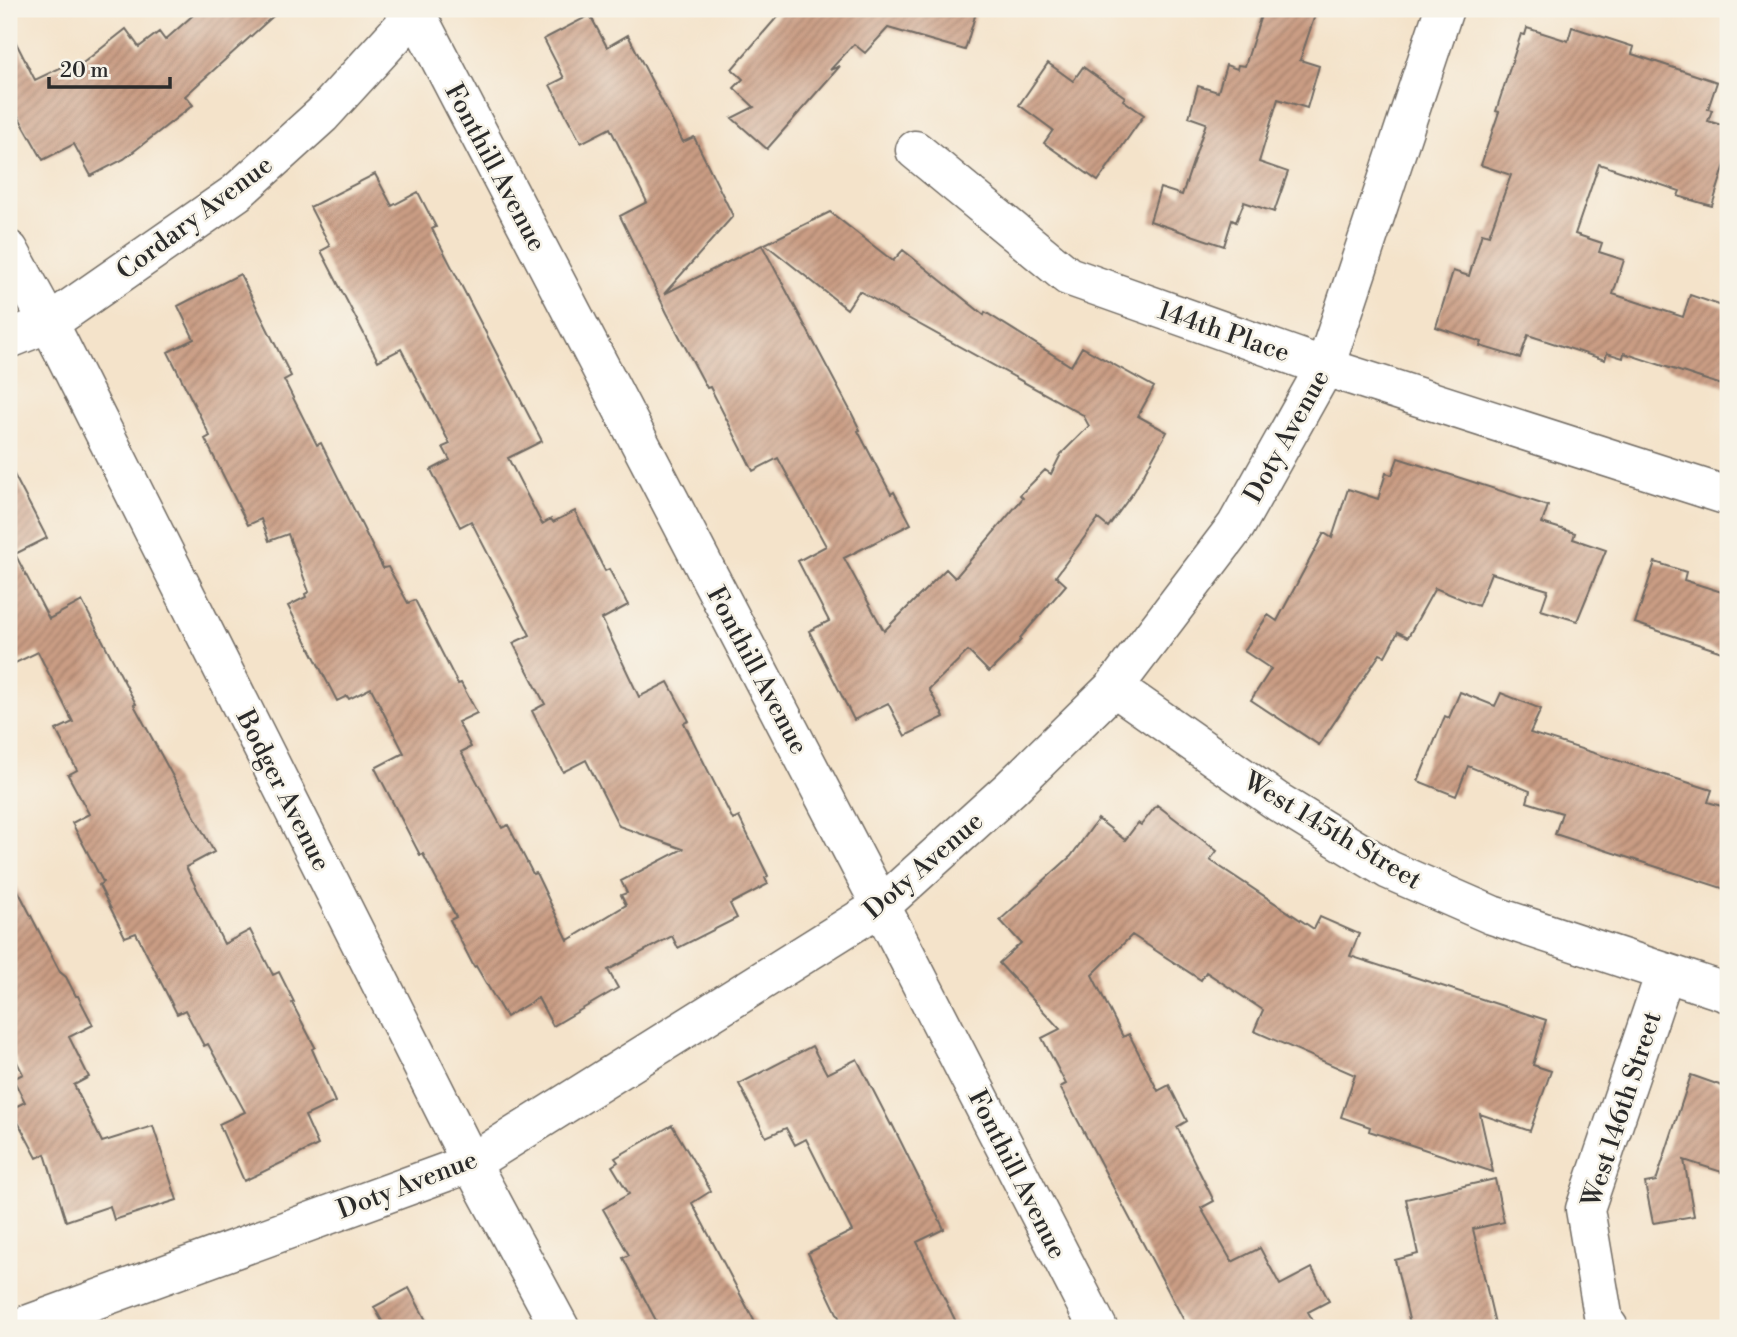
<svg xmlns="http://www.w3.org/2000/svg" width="1737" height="1337" viewBox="0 0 1737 1337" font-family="'Libre Bodoni',serif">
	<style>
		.building { fill: url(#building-hatch) }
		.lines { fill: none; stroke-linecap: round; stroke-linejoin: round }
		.minor-casing { stroke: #716b63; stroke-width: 41 }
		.minor { stroke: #fff; stroke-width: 38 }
		.labels { text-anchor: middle; stroke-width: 5; stroke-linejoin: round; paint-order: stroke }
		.street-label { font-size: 26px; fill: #2b2b2b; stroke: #f7f3e8 }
	</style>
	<defs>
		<pattern id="building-hatch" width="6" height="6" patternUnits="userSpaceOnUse" patternTransform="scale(1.75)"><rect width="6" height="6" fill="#ca9d84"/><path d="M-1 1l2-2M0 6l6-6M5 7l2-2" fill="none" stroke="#a4806c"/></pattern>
	</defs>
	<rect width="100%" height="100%" fill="#f7f3e8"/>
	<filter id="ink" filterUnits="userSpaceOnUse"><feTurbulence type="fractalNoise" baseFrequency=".0143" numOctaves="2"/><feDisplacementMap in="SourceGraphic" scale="14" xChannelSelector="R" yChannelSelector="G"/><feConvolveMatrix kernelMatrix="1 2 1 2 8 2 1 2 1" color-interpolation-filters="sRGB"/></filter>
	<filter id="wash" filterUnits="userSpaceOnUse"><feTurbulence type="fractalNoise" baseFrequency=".00686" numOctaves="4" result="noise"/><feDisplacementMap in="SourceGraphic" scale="28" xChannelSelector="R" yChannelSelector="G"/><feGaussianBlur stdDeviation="1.57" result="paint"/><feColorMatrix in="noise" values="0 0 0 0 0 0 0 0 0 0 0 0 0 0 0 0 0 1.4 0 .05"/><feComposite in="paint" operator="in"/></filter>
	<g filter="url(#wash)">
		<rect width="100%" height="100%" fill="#f4e3ca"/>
		<g id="blocks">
			<path class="building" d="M200,9H281L185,96L193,105L124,159L91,176L74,144L43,160L9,100V29L35,80L64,66L69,74L126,29L139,47L159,32L165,40Z
				M784,9H977L965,50L888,28L865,53L854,44L830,70L840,66L767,149L732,118L754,107L734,88L743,79L732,69Z
				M1263,9H1317L1300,60L1319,66L1307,108L1278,99L1259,162L1288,172L1274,212L1244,202L1236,222L1232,220L1224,246L1150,221L1160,188L1182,195L1206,123L1189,117L1198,86L1218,92L1226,65L1237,69L1238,65L1245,66Z
				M590,15L607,47L628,35L683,142L694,137L733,216L664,294L762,245L851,412L860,430L858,431L891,494L894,492L911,524L844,558L884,631L946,569L955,578L1023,498L1020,495L1045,470L1051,474L1061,454L1089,426L1083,415L859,291L847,309L765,244L830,212L893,261L903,250L984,315L985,312L1071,366L1082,347L1154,387L1138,416L1167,432L1135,490L1108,527L1098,519L1056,576L1066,585L1020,638L1021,640L989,672L968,651L929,689L944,717L905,736L888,703L854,720L809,631L829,621L798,561L826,546L778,458L753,471L710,387L707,388L667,313L620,216L647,202L610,128L581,143L550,85L564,78L544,39Z
				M1572,27L1634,47L1632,54L1717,82L1708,109L1712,110L1708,121L1728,127V155L1712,206L1678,196L1680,191L1599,164L1575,234L1602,243L1599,252L1624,260L1613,294L1683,317L1690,295L1728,308V387L1624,353L1623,358L1607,353L1605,360L1528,335L1520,358L1480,346L1482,342L1436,327L1453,271L1469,276L1482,233L1489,235L1511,175L1481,165L1499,112L1496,111L1521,34L1525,35L1527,28L1568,41Z
				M1048,63L1073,81L1083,67L1125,97L1123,100L1144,115L1098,181L1044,143L1053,130L1019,105Z
				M375,174L392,206L418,192L436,227L432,229L542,441L508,458L542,524L551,519L553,522L575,511L605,571L609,569L628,605L602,619L639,697L668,682L689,721L684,723L733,820L739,817L768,876L765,878L768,884L730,904L737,918L678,948L672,936L608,970L618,988L553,1026L538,998L506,1017L476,966L474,967L450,920L456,917L423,854L420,855L375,768L404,753L371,688L349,699L347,696L337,701L288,606L306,597L305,594L309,592L288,534L269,541L261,519L248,525L205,439L210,436L168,352L194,339L178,306L240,274L291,376L284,380L317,445L321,443L383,568L388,567L408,603L415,600L458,684L461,683L477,713L458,722L471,747L461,752L502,828L508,825L533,874L536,873L568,940L626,905L621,895L627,893L621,881L683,849L619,826L586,760L563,772L532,711L545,704L513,643L530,635L471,521L460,527L431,470L450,460L443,447L450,444L401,349L378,361L321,251L330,246L310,207Z
				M1398,458L1548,506L1542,523L1575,533L1573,539L1606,550L1577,621L1541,610L1548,590L1491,573L1478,606L1435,588L1408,637L1398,632L1385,656L1380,654L1319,745L1251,700L1271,669L1244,651L1268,615L1277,621L1324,533L1332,538L1348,489L1378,499L1386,473L1392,475Z
				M9,465L47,538L15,554L49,619L82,601L136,704L134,705L214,852L186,867L224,944L250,930L273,975L279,972L294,1002L292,1003L315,1047L312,1049L335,1102L305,1116L318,1145L244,1181L219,1124L245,1112L208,1044L204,1046L185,1010L177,1014L136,933L125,937L99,885L103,882L72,823L89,814L68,775L77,770L56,730L73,722L38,652L9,666Z
				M1655,562L1686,572L1684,580L1728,594V654L1635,623Z
				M1460,692L1495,706L1501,693L1541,709L1530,733L1712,790L1708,802L1728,808V890L1555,834L1562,813L1527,802L1530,791L1468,766L1456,796L1418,781L1445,716L1449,718Z
				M1157,805L1217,851L1210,860L1314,929L1320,917L1359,934L1350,956L1546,1020L1533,1065L1551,1071L1530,1131L1480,1114L1493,1172L1369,1131L1370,1127L1341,1117L1355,1075L1254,1031L1263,1010L1206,972L1201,980L1132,935L1092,975L1123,1037L1129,1034L1158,1091L1169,1085L1187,1121L1177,1127L1214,1201L1201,1208L1232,1262L1260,1248L1280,1285L1312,1268L1329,1301L1308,1312L1317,1328H1188L1060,1087L1066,1084L1042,1038L1060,1029L999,963L1021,943L1000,920L1071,856L1098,819L1125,840L1138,823L1141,825Z
				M9,873L60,972L66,977L76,996H78L93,1025L69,1037L89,1077L74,1085L102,1142L153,1126L177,1200L114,1220L110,1206L66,1221L45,1154L37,1158L11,1109L25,1102L13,1079L23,1074L9,1046Z
				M812,1046L827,1074L857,1059L891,1125L892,1124L944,1229L917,1242L959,1328H844L808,1253L852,1231L806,1139L795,1145L786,1128L766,1137L739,1084Z
				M1691,1075L1728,1088V1174L1684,1160L1694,1216L1653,1223L1645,1183L1656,1181Z
				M672,1125L711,1191L692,1203L758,1328H660L623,1258L629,1255L603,1209L629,1194L612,1166L618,1162L615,1158Z
				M1495,1179L1504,1222L1473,1229L1496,1328H1411L1395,1260L1418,1254L1406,1199Z
				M409,1288L430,1328H386L374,1307Z"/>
		</g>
	</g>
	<g filter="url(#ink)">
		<use href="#blocks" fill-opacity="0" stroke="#716b63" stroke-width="2"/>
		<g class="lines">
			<defs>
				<path id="minor" d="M416,13L881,906L1098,1328
					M915,150L1068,276L1325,367L1728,496
					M9,250L49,323L471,1163L560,1328
					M9,339L49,323L236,193L322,115L419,9
					M1114,687L1278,802L1389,870L1492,915L1728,993
					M18,1328L471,1163L881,906L1010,789L1114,687L1236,526L1325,367L1444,9
					M1609,1328L1604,1321L1585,1209L1665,973"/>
			</defs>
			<use href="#minor" class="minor-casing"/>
			<use href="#minor" class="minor"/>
		</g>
	</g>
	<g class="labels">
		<g class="street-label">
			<text transform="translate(496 167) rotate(62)" y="9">Fonthill Avenue</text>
			<text transform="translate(194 217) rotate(-37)" y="9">Cordary Avenue</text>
			<text transform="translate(1224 331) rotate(19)" y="9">144th Place</text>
			<text transform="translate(1286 436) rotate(-61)" y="9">Doty Avenue</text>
			<text transform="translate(758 670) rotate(62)" y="9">Fonthill Avenue</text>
			<text transform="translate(284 790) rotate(63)" y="9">Bodger Avenue</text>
			<text transform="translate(1333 830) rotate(31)" y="9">West 145th Street</text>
			<text transform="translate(923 865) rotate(-41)" y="9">Doty Avenue</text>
			<text transform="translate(1621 1109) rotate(-72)" y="9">West 146th Street</text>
			<text transform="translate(1018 1174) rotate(63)" y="9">Fonthill Avenue</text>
			<text transform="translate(407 1184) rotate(-21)" y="9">Doty Avenue</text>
		</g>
	</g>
	<rect width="1737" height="1337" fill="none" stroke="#f7f3e8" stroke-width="35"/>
	<path d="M49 77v10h121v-10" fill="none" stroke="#2b2b2b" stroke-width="3.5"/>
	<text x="60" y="77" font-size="21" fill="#2b2b2b" stroke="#f7f3e8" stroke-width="5" paint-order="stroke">20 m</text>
</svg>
